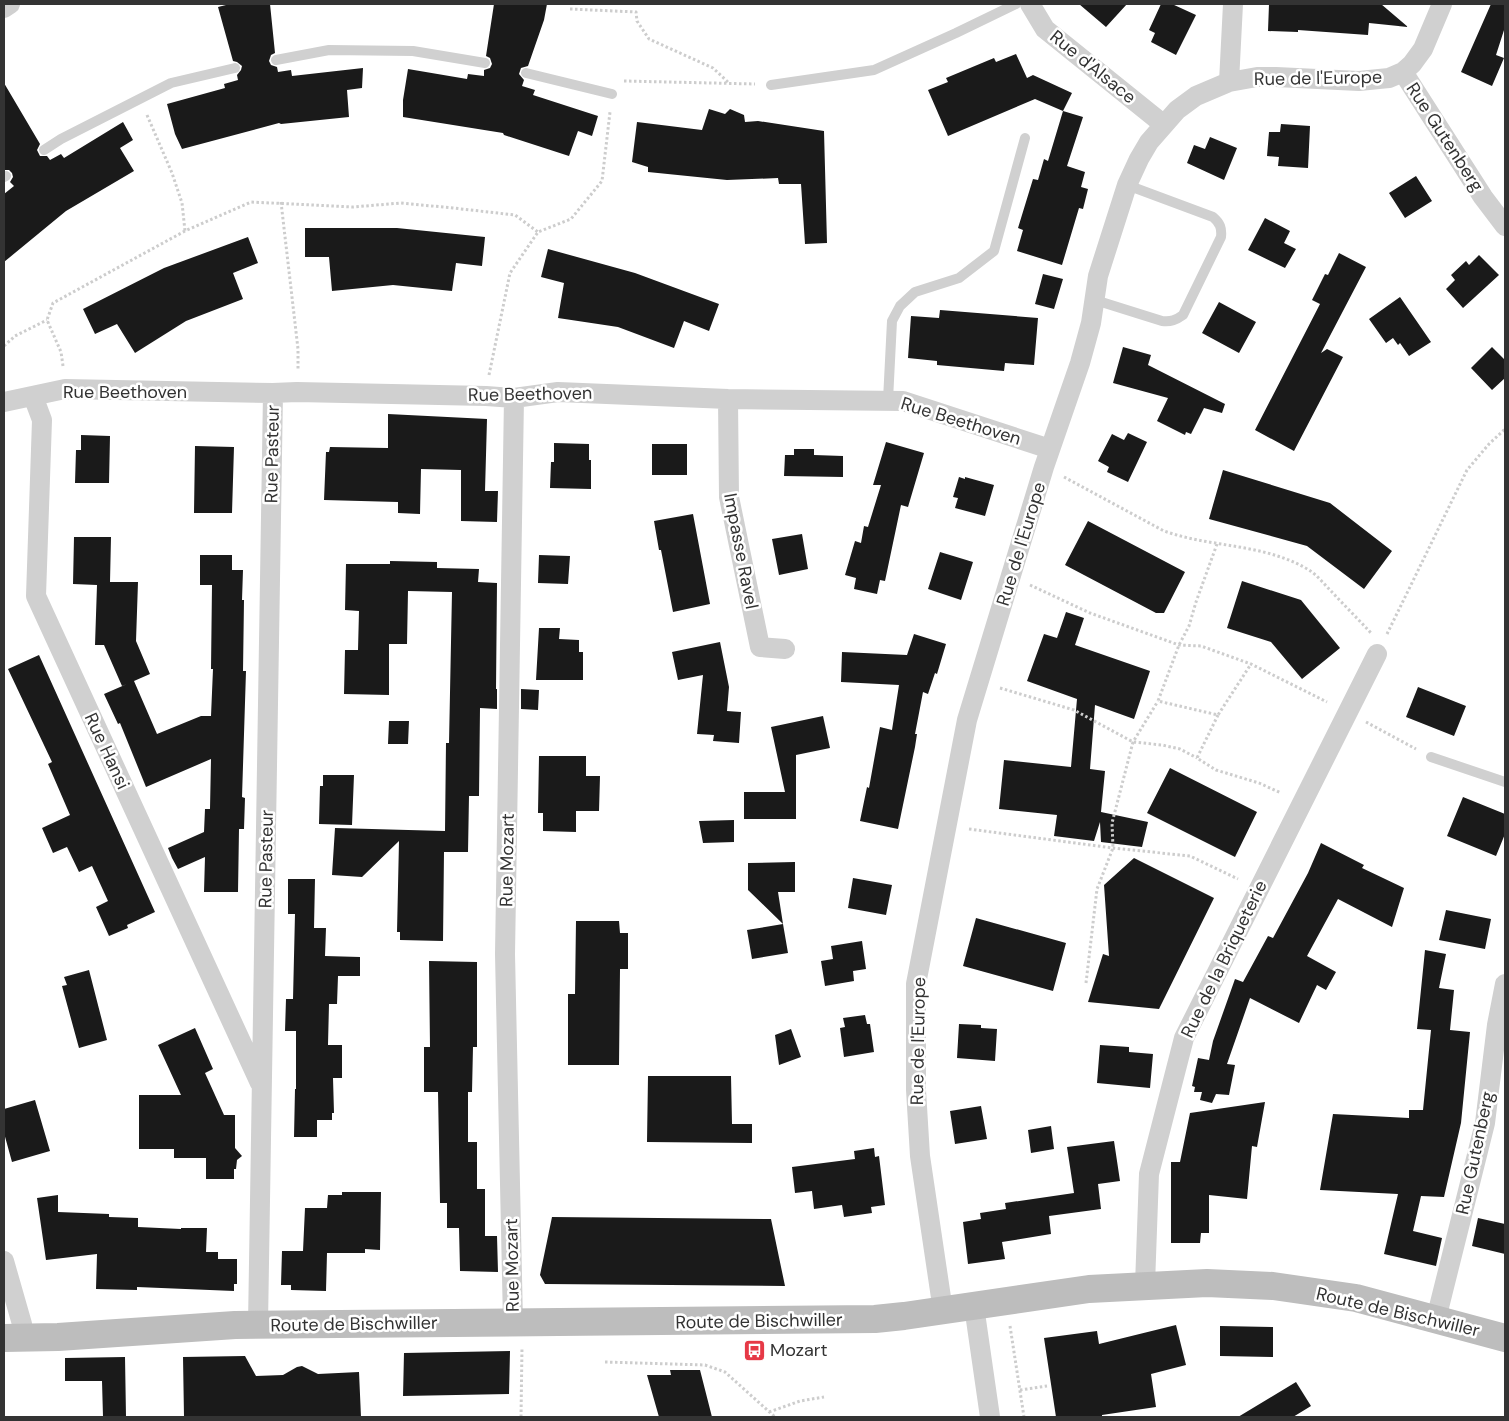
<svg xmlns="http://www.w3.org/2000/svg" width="1509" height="1421" viewBox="0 0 1509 1421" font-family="'DM Sans',sans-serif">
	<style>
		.building { fill: #1a1a1a }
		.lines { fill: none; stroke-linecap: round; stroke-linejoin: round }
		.path { stroke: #cdcdcd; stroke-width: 3; stroke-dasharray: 2.5 2.5; stroke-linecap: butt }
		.lane { stroke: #d0d0d0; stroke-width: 10 }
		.street { stroke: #d0d0d0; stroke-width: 20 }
		.secondary { stroke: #bdbdbd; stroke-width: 28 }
		.labels { text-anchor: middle; stroke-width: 5; stroke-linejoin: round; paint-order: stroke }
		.street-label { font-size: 18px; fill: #333; stroke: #fff }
		.poi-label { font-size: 18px; fill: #333; stroke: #fff; text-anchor: start }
	</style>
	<rect width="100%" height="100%" fill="#fff"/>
	<path class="building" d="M230,4H270L275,53L271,55L269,61L271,65L277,67L278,72L291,70L292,76L363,68L362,88L347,90L349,117L281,124L279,123L182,149L175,134L167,104L225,88L224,84L238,80L237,75L241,70L242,66L237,62L233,61L218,7Z
		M494,4H547L544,20L528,66L521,68L519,74L524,80L522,86L535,90L533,95L598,116L592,136L578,131L569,156L504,135L503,133L403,117V100L408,69L467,79L468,74L484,76V70L490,68L492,64L490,58L486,56Z
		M1079,4H1127L1106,27Z
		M1161,4H1172L1196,15L1176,55L1151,42L1155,33L1149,30Z
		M1269,4H1381L1408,27L1369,23L1368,35L1298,30V32L1268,31Z
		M1491,4H1505V27L1496,55L1504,58L1492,86L1461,72Z
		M1016,54L1027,78L1033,75L1072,93L1063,111L1035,99L948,136L928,90L948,82L946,78L994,58L996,62Z
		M4,83L40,144L37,150L40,156H47L50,160L61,154L64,158L123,122L133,140L120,148L134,171L66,211L4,262V194L14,186L10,182L13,177L12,173L9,170H4Z
		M709,109L725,114L730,109L744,115L745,122L758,121L824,131L827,243L805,244L801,184H779L778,178L727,180L648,172V167L632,162L637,122L702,130Z
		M1063,111L1083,117L1067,166L1085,172L1081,187L1088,189L1083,209L1079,208L1062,265L1017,251L1023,230L1018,228L1033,179L1038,180L1044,159L1048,161Z
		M1281,124L1310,126L1308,168L1278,166L1279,157L1267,156L1269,132H1280Z
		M1210,137L1237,148L1224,180L1187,163L1194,145L1205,149Z
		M1416,176L1432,201L1405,218L1389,193Z
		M1265,218L1290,231L1284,243L1296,249L1285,268L1248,250Z
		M305,228H397L485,237L482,266L456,263L452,291L393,285L332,291L329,257H305Z
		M248,237L258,263L233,273L243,299L186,321L135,353L117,324L95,334L83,309L164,268Z
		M548,249L635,273L719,304L709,331L684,321L674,348L618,327L558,318L564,283L541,277Z
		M1339,253L1366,267L1321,353L1327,349L1343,357L1294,451L1255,430L1320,304L1312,300L1325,274L1328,275Z
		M1479,255L1499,275L1463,308L1446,289L1455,280L1451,275L1466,261L1469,265Z
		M1043,274L1063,279L1054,309L1035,304Z
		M1400,297L1431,342L1409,356L1400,343L1398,345L1393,338L1386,343L1369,319Z
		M1219,302L1256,322L1239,353L1202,333Z
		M940,310L1038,318L1034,365L1005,363L1004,371L937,365V361L908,358L911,316L939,318Z
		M1123,347L1151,355L1148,365L1225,404L1222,413L1204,408L1191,434L1186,432L1185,435L1157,421L1168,398L1113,383Z
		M1492,347L1505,360V378L1492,390L1471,368Z
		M388,414L487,419L485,491H498L497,522L461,521V470L421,469L420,514L398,513V502L324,500L326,452H329L330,447L388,448Z
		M1128,433L1147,442L1128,482L1107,472L1109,467L1098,461L1112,434L1124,440Z
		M81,435L110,436L109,483H75L76,450H81Z
		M886,442L924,453L908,507L901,505L885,581L880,580L877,594L854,589L856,578L845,575L855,541L861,543L864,526L868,527L881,485H873Z
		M554,443L589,444V460H591V489L550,488L551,462H554Z
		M652,444H687V475H652Z
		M195,446L234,447L232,513H194Z
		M794,449H814V455L843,456V477L784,476L785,455H794Z
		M1223,470L1330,503L1392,551L1364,589L1307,546L1209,519Z
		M959,477L965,479V477L994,485L985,516L955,508L958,498L953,497Z
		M693,514L710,604L673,612L661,550H659L654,521Z
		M1088,521L1185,572L1164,613H1156L1065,565Z
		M802,534L808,569L779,575L772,539Z
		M74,537H111L110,582H138L136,641L150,674L134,681L157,734L201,716H211L213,669H211L212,585H200V555H232V570H243L242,600H244L243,671H246L242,797L245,798L244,829H239L238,892H204L205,857L178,869L172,858L168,848L204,832L205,809H210L211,759L146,787L120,723L118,724L104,694L127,684L122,686L104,645H95L97,585L73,584Z
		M940,552L973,562L961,600L928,589Z
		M539,555L570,556L568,584L538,583Z
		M390,561L437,562V568L479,569L478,582L497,583L496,689H497V709L480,708L479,796H469L468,852H444L443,941L400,940V932H397L399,841L362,877L332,875L335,828L445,831L446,743H449L452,592L408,591L407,644H389V695L344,694L345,650H358L359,611L345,610L346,564H390Z
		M1242,581L1301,600L1340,648L1302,679L1271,642L1227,628Z
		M1066,612L1084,618L1075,645L1150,671L1134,719L1095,705L1090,769L1105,771L1101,812L1148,822L1142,847L1101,842L1100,822L1094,841L1054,836L1057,815L999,809L1004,760L1071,767L1077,699L1027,681L1044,634L1057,638Z
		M539,628H560L559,639L579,640V652H583V680H536Z
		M914,634L946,644L937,674L935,673L928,694L923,692L915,734H917L915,747L898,829L860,821L867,787L869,788L880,727L892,730L899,685L841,682L842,652L907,655Z
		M720,642L729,687L727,711L741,712L739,743L713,741L714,735L697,734L703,675L678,680L672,652Z
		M39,655L155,912L127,925L128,928L109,936L96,907L108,901L92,866L79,872L67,847L53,853L42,828L70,815L48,764L52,762L8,669Z
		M1418,687L1466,706L1454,736L1406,717Z
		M521,689L539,690L538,710L521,709Z
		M823,716L830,748L796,755V819H744V792H785L771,727Z
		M389,721H409L408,744H388Z
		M539,756H586V776H600L599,811H576V832L543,831V813H538Z
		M1170,768L1257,812L1235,857L1147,813Z
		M323,775H354L352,825L319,824L320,786H323Z
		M1463,797L1505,814V834L1496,856L1447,836Z
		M734,820V842L703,843L699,821Z
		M1321,843L1364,865L1362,868L1404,888L1392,927L1338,899L1307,956L1336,972L1326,990L1317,985L1299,1023L1250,998L1227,1064L1235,1065L1229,1095L1216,1094L1212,1103L1200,1100L1202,1092H1194L1195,1087L1192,1086L1198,1058L1209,1060L1213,1041L1235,979L1243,982L1268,936L1273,938L1308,873Z
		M1134,858L1214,898L1159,1009L1088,1002L1103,954L1109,956L1104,885Z
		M795,862V892H778L783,924L748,890V863Z
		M853,878L892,885L886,915L848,908Z
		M288,879H315L314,928H326L325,956L360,957V976H338L337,1004H329L328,1045H342V1078H333L334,1113H332V1120H317V1137H294L295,1089H296V1031H285L286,999H293L295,914H288Z
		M1446,910L1491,919L1485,949L1439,940Z
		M976,918L1066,943L1053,991L963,966Z
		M576,921H619L620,933H628V969H620L619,1065H568V994H575Z
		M783,924L788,953L752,959L747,930Z
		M862,941L866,969L853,971L854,981L825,986L821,961L833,959L831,946Z
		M1425,950L1446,954L1439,988L1454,990L1450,1030L1470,1032L1461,1123L1444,1197L1421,1196L1413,1231L1442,1238L1436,1266L1384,1254L1398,1194L1320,1190L1333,1114L1409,1118V1110H1423L1431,1030L1417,1029Z
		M429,961L477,962V1047H473L472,1092H468V1142H477V1189H485V1236H497L498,1272L460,1271L459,1228H447V1203H440L438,1092H424V1047H430Z
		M89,970L107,1040L79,1048L62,986L67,985L64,977Z
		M865,1015L867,1024H870L874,1052L844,1057L840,1028L845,1027L843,1018Z
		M959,1024L981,1025V1028L997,1029L995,1061L957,1058Z
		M195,1028L213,1069L205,1073L224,1115H235V1148L242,1156L237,1160L236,1169H234V1179H206V1158H174V1149H139V1095H181L158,1045Z
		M791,1029L801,1057L779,1065L775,1035Z
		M1100,1045L1129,1047V1052L1153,1054L1150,1088L1097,1083Z
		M648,1076H731L732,1124H752V1143L647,1142Z
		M35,1100L50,1151L12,1162L4,1133V1109Z
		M1265,1102L1257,1147L1252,1146L1247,1199L1209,1195V1233H1201L1200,1243H1171V1162H1180L1190,1113Z
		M981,1106L987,1139L955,1144L950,1111Z
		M1051,1126L1054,1149L1031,1153L1028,1130Z
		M1114,1141L1120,1181L1098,1184L1101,1209L1049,1216L1051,1234L1002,1242L1005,1259L968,1264L963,1222L981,1219L980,1213L1006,1209L1005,1203L1074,1193L1067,1147Z
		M874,1148L875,1157L879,1156L885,1205L871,1207L872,1213L844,1217L842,1205L814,1209L812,1191L795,1193L792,1167L855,1159L854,1151Z
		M342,1192H381L380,1250L365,1249V1253H327L326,1291L291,1290V1285H281L282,1251H303L305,1208H327L328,1195H342Z
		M58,1195V1212L109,1214V1217L138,1218V1227L181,1229V1228H207L206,1252H218V1259H237V1284H234V1291L137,1287V1290L96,1289L97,1254L46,1260L37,1198Z
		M552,1217L771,1219L785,1286L545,1284L540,1275Z
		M1478,1218L1505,1224V1254L1472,1246Z
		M1176,1325L1186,1365L1151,1374L1156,1407L1102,1415V1417H1056L1044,1338L1097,1331L1099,1344Z
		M1220,1326L1273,1327V1357L1220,1356Z
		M510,1351L509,1394L403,1396L404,1353Z
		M245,1356L256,1376L283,1375L297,1367L302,1366L318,1374L359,1372L361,1417H184L183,1357Z
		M125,1357L126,1417H103L102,1381H65V1358Z
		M670,1370H700L712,1417H659L647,1375H671Z
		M1296,1382L1311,1406L1293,1417H1238Z"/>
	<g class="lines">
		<path class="path" d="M570,9L636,12L637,21L649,39L713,68L729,83
			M624,81L755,84
			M147,115L172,173L182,203L185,231
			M281,202L298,349V371
			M4,346L15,336L47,320
			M63,366L61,352L47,320L53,303L185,231L251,202L353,207L401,203L453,208L515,215L538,232
			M489,375L510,273L538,232L571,219L602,181L610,112
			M1064,477L1164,531C1212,548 1264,543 1309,570C1317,575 1324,584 1331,591C1344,605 1358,619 1371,633
			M1217,544L1196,602L1189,626L1179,645L1158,701L1218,715L1251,664
			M1030,585L1090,613L1179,645L1201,646L1251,664L1327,702
			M1387,634L1467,470L1489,444L1505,429
			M1000,688L1074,710L1133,742L1162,745L1180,749L1197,758
			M1218,715L1197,758L1216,770L1259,783L1281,793
			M1366,722L1416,749
			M969,829L1113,848L1190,856L1238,879
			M1086,983L1097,889L1113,848L1112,823L1133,742L1158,701
			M1010,1326L1024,1417
			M605,1362L705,1365L725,1372L775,1417
			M1020,1390L1047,1386
			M769,1412L800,1401L824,1397
			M521,1417L522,1347"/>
		<path class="lane" d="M276,60L329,50L413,51L485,63
			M526,73L612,94
			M771,85L874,70L956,33L1016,4
			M44,150L61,139L171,83L235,68
			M4,177L6,176
			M1095,300L1162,321C1171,322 1176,320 1183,315L1221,237C1222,228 1220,223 1213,217L1127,185
			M888,400L892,321L900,306L915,292L959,278L994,251L1025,138
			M1431,757L1505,782"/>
		<path class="street" d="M1030,4L1045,29L1163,124
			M4,8L10,4
			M1403,72L1483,197L1505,226
			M1229,82L1233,4
			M33,396L42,420L36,596L260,1083
			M728,399L729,497L760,647L785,649
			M4,402L65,389L273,393L297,392L486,396L514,398L558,392L728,399L903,401L1050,449
			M4,1261L22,1324L24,1338
			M1145,1285L1149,1174L1184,1038L1377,654
			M974,1306L990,1417
			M943,1311L920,1156L916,1090V984L967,720L1044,467L1080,363L1091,323L1098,276L1127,185L1139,159L1149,142L1177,110L1196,96L1229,82L1257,77H1276L1359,81L1389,78L1403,72L1412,64L1423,49L1442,4
			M1436,1319L1485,1123L1497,1025L1505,984
			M513,1322L505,954L514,398
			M258,1325L273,393"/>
		<path class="secondary" d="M4,1338L58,1337L235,1325L875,1319L904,1316L1089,1289L1207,1283L1273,1286L1356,1298L1505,1338"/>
	</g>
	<defs>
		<symbol id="bus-square" viewBox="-11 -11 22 22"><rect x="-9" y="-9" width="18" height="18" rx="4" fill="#e63946" stroke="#fff"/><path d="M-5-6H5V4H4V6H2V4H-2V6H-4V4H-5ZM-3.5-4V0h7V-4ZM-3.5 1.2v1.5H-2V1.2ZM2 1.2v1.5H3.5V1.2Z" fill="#fff"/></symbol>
	</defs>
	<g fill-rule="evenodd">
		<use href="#bus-square" x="742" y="1338" width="25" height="25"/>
	</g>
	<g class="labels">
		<g class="street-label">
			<text transform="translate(1093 67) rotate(39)" y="6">Rue d'Alsace</text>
			<text transform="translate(1318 78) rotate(-1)" y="6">Rue de l'Europe</text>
			<text transform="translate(1445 137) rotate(57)" y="6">Rue Gutenberg</text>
			<text x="125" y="398">Rue Beethoven</text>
			<text transform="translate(530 394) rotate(-1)" y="6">Rue Beethoven</text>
			<text transform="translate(961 421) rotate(17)" y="6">Rue Beethoven</text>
			<text transform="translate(272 454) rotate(-89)" y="6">Rue Pasteur</text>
			<text transform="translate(1021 544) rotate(-73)" y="6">Rue de l'Europe</text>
			<text transform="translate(741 551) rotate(79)" y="6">Impasse Ravel</text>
			<text transform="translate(107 751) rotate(65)" y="6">Rue Hansi</text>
			<text transform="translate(266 859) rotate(-89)" y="6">Rue Pasteur</text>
			<text transform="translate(507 860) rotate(-89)" y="6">Rue Mozart</text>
			<text transform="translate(1224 959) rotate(-64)" y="6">Rue de la Briqueterie</text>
			<text transform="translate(918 1041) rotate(-89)" y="6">Rue de l'Europe</text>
			<text transform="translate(1475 1153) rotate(-78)" y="6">Rue Gutenberg</text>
			<text transform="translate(512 1265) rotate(-91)" y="6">Rue Mozart</text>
			<text transform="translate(1398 1312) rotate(13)" y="6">Route de Bischwiller</text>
			<text transform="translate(759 1321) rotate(-1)" y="6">Route de Bischwiller</text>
			<text transform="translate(354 1324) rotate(-1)" y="6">Route de Bischwiller</text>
		</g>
		<g class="poi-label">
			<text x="770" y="1356">Mozart</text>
		</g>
	</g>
	<rect width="1509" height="1421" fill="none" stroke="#333333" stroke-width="10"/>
</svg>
